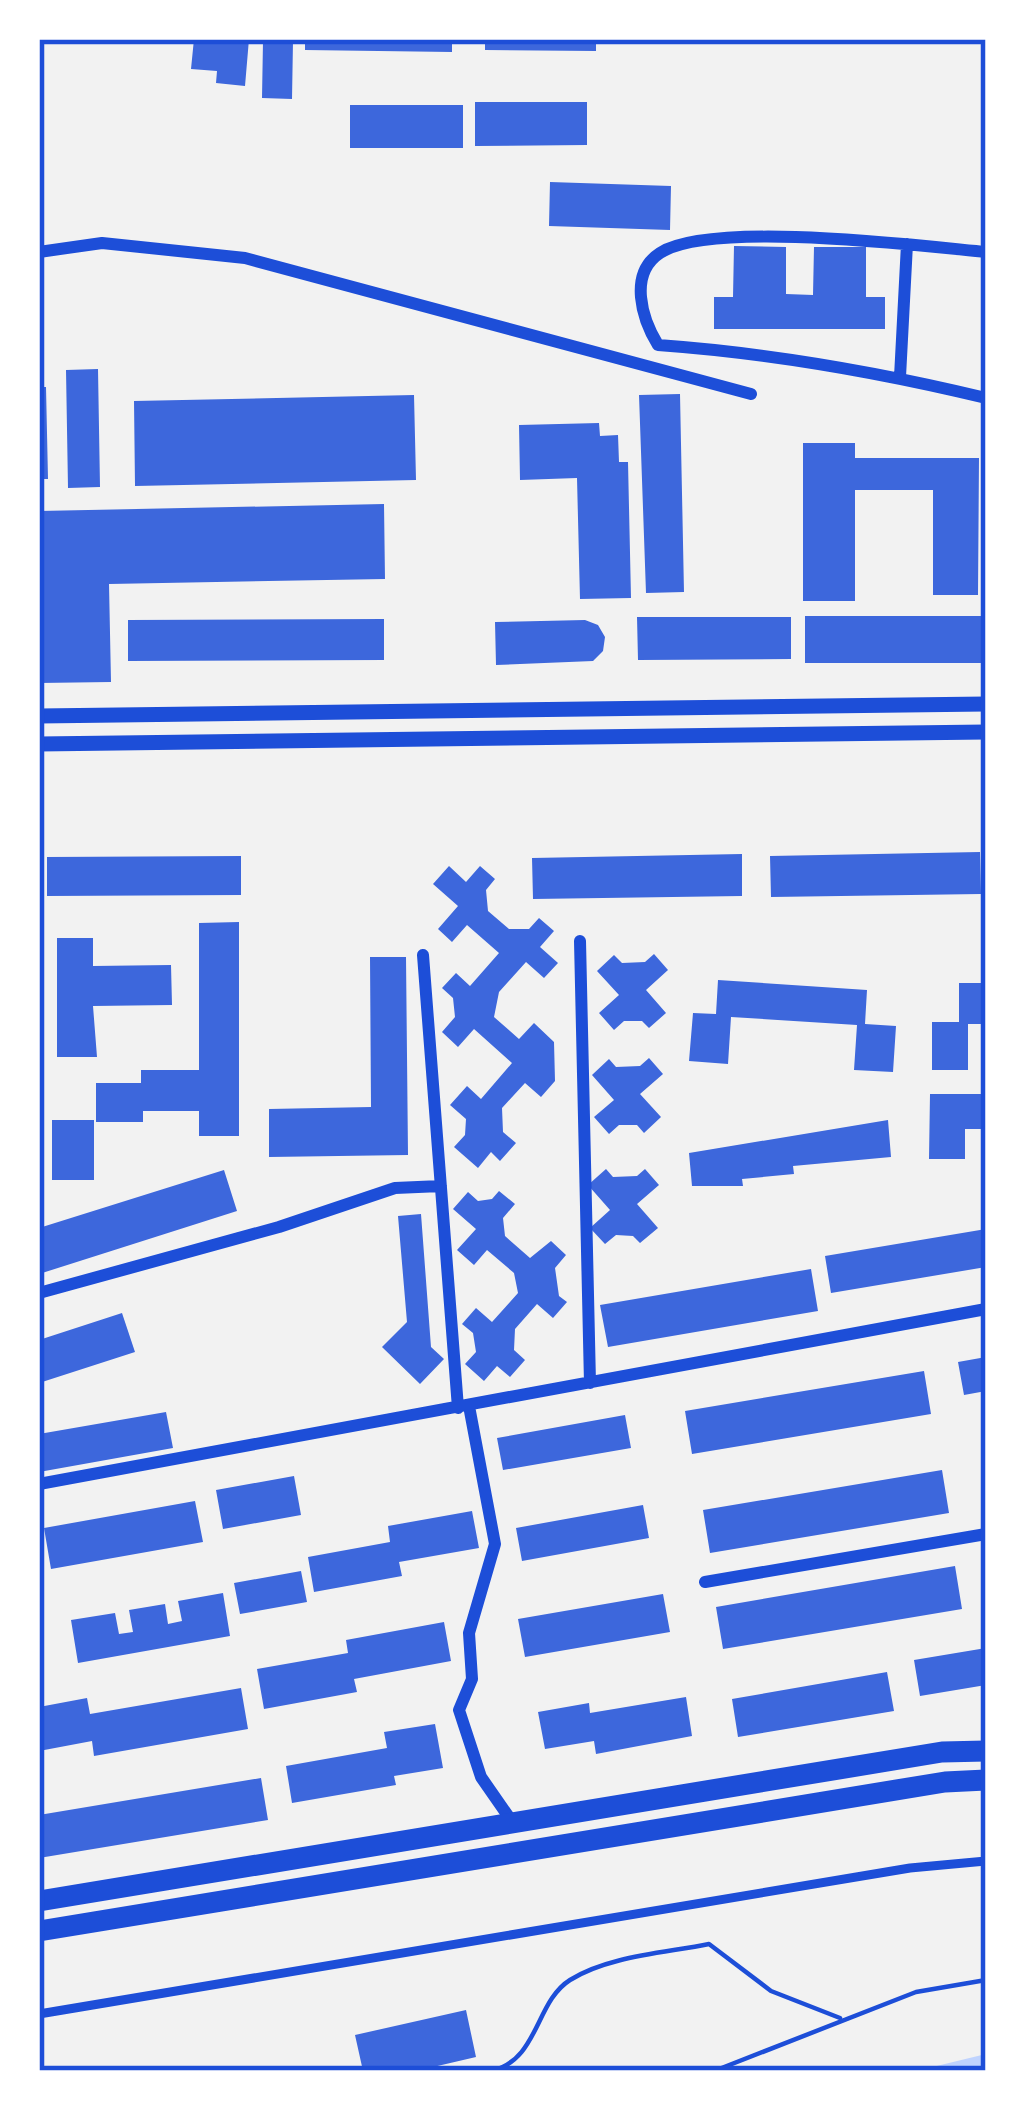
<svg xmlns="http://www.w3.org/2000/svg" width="1025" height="2110" viewBox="0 0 1025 2110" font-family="'Open Sans',sans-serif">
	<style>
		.water { fill: #bfd3fe }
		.building { fill: #3d67dc }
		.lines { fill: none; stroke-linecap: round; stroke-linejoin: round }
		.path { stroke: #1d4ed8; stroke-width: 4.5 }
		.pedestrian { stroke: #1d4ed8; stroke-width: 9 }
		.minor { stroke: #1d4ed8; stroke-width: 12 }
		.tertiary { stroke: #1d4ed8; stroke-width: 15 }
		.trunk { stroke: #1d4ed8; stroke-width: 21 }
		.neatline { fill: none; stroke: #1d4ed8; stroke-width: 4.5 }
	</style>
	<rect width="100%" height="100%" fill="#f2f2f2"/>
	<path class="water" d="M986,2054V2071H916Z"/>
	<path class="building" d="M194,39H249L245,86L216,83L217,71L191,69Z
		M305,39H452V52L305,50Z
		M485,39H596V51L485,50Z
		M263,41H293L292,99L262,98Z
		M475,102H587V145L475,146Z
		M350,105H463V148H350Z
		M550,182L671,186L670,230L549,226Z
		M734,246L786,247V294L813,295L814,247H866V297H885V329H714V297H733Z
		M98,369L100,487L68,488L66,370Z
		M39,387H46L48,479H39Z
		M680,394L684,592L646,593L639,395Z
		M414,395L416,480L135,486L134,401Z
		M599,423L600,436L618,435L619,462H628L631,598L580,599L577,478L520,480L519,425Z
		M803,443H855V458H979L978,595H933V490H855V601H803Z
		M384,504L385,579L109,584L111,682L39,683V511Z
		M805,616H982L981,663H805Z
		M637,617H791V659L638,660Z
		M384,619V660L128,661V620Z
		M585,620L598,625L605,637L603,651L593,661L496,665L495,622Z
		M980,852L981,894L771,897L770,856Z
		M742,854V896L533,899L532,858Z
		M241,856V895L47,896V857Z
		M449,866L466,882L480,866L495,879L486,890L488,911L509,929H529L539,918L554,931L540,947L558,963L544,978L526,962L499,992L494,1017L519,1039L534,1023L554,1042L555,1081L541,1097L525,1083L502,1108L503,1132L516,1143L500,1161L491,1152L478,1168L454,1147L465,1135L466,1119L450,1105L467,1086L481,1099L512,1063L474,1029L458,1047L442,1032L455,1017L453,998L442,988L456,973L470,986L499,953L467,925L452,942L438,929L458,906L433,884Z
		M239,922V1136H199V1111H143V1122H96V1083H141V1070H199V923Z
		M57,938H93V966L171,965L172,1005L93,1006L97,1057H57Z
		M654,954L668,970L646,990L666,1013L649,1028L642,1021H624L614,1030L599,1013L619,995L597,971L614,955L622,963L645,962Z
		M370,957H406L408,1155L269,1157V1109L371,1107Z
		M718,980L867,990L865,1024L896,1026L893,1072L854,1070L857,1025L731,1017L728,1064L689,1061L693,1013L716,1014Z
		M959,983H986V1024H968V1070H932V1022H959Z
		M649,1058L663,1074L640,1094L661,1117L644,1133L637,1125H619L609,1134L594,1117L614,1100L592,1075L609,1059L616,1067L640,1066Z
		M930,1094H986V1129H965V1159H929Z
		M52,1120H94V1180H52Z
		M888,1120L891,1157L793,1166L794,1174L742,1179L743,1186H692L689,1153Z
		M606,1169L613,1177L637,1176L645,1169L659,1185L637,1204L658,1228L640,1243L633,1236L616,1235L605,1244L590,1228L610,1210L588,1185Z
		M224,1170L237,1211L39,1274V1228Z
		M499,1191L515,1204L503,1218L505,1236L530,1258L551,1241L566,1255L555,1268L559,1296L567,1302L553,1318L537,1304L515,1329L514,1350L525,1360L510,1377L497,1366L484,1381L465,1364L476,1352L473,1333L462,1324L476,1308L492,1322L518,1293L514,1273L487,1250L474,1265L457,1250L476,1229L453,1209L468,1192L478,1201L492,1199Z
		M421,1214L431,1347L444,1359L420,1384L382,1347L407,1322L398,1216Z
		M986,1229V1267L831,1293L825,1256Z
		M811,1269L818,1311L608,1347L600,1305Z
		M122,1313L135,1352L39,1383V1340Z
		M986,1357V1391L964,1395L958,1362Z
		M924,1371L931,1414L692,1454L685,1411Z
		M166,1412L173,1448L39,1472V1434Z
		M625,1415L631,1448L503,1470L497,1438Z
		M942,1470L949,1513L710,1553L703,1510Z
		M294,1476L301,1515L223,1529L216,1490Z
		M195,1501L203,1542L51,1569L44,1528Z
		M643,1505L649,1538L522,1561L516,1528Z
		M472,1511L479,1548L399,1562L402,1576L314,1592L308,1557L390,1542L388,1526Z
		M955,1566L962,1609L723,1649L716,1607Z
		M301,1571L307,1602L240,1614L234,1583Z
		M223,1593L230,1636L78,1663L71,1620L115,1613L119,1634L133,1632L129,1610L165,1604L168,1624L182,1621L178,1601Z
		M663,1594L670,1632L525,1657L518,1619Z
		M444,1622L451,1661L354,1679L357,1692L264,1709L257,1669L348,1653L346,1640Z
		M986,1648V1685L920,1696L914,1660Z
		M887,1672L894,1711L738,1737L732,1699Z
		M241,1688L248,1729L94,1756L92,1741L39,1751V1707L87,1698L90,1714Z
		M686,1697L692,1736L596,1754L594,1741L545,1749L538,1712L589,1703L590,1713Z
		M435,1724L443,1768L394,1776L396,1785L292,1803L286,1766L387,1748L384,1732Z
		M261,1778L268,1820L39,1858V1815Z
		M466,2010L476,2057L416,2071H363L355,2035Z"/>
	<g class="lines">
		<path class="path" d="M491,2071C539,2060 535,2002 570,1980C608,1956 665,1953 709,1944L771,1991L840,2018
			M714,2071L916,1992L986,1980"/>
		<path class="pedestrian" d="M39,2014L910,1868L986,1861"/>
		<path class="minor" d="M39,252L102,243L245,258L751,394
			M986,252C921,246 711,220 660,253C628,274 642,319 658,345C769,353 878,372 986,398
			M900,377L907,244
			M580,941L590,1383
			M423,955L458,1408
			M39,1293L279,1227L395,1188L441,1186
			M469,1406L495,1544L469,1633L472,1679L459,1710L481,1777L513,1823
			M39,1484L986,1309
			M705,1582L986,1534"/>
		<path class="tertiary" d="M39,716L986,704
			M39,744L986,732"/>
		<path class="trunk" d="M39,1901L942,1752L986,1751
			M39,1931L945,1782L986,1780"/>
	</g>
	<rect width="1025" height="2110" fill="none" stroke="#ffffff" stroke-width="84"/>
	<rect x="42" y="42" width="941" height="2026" class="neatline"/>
</svg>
